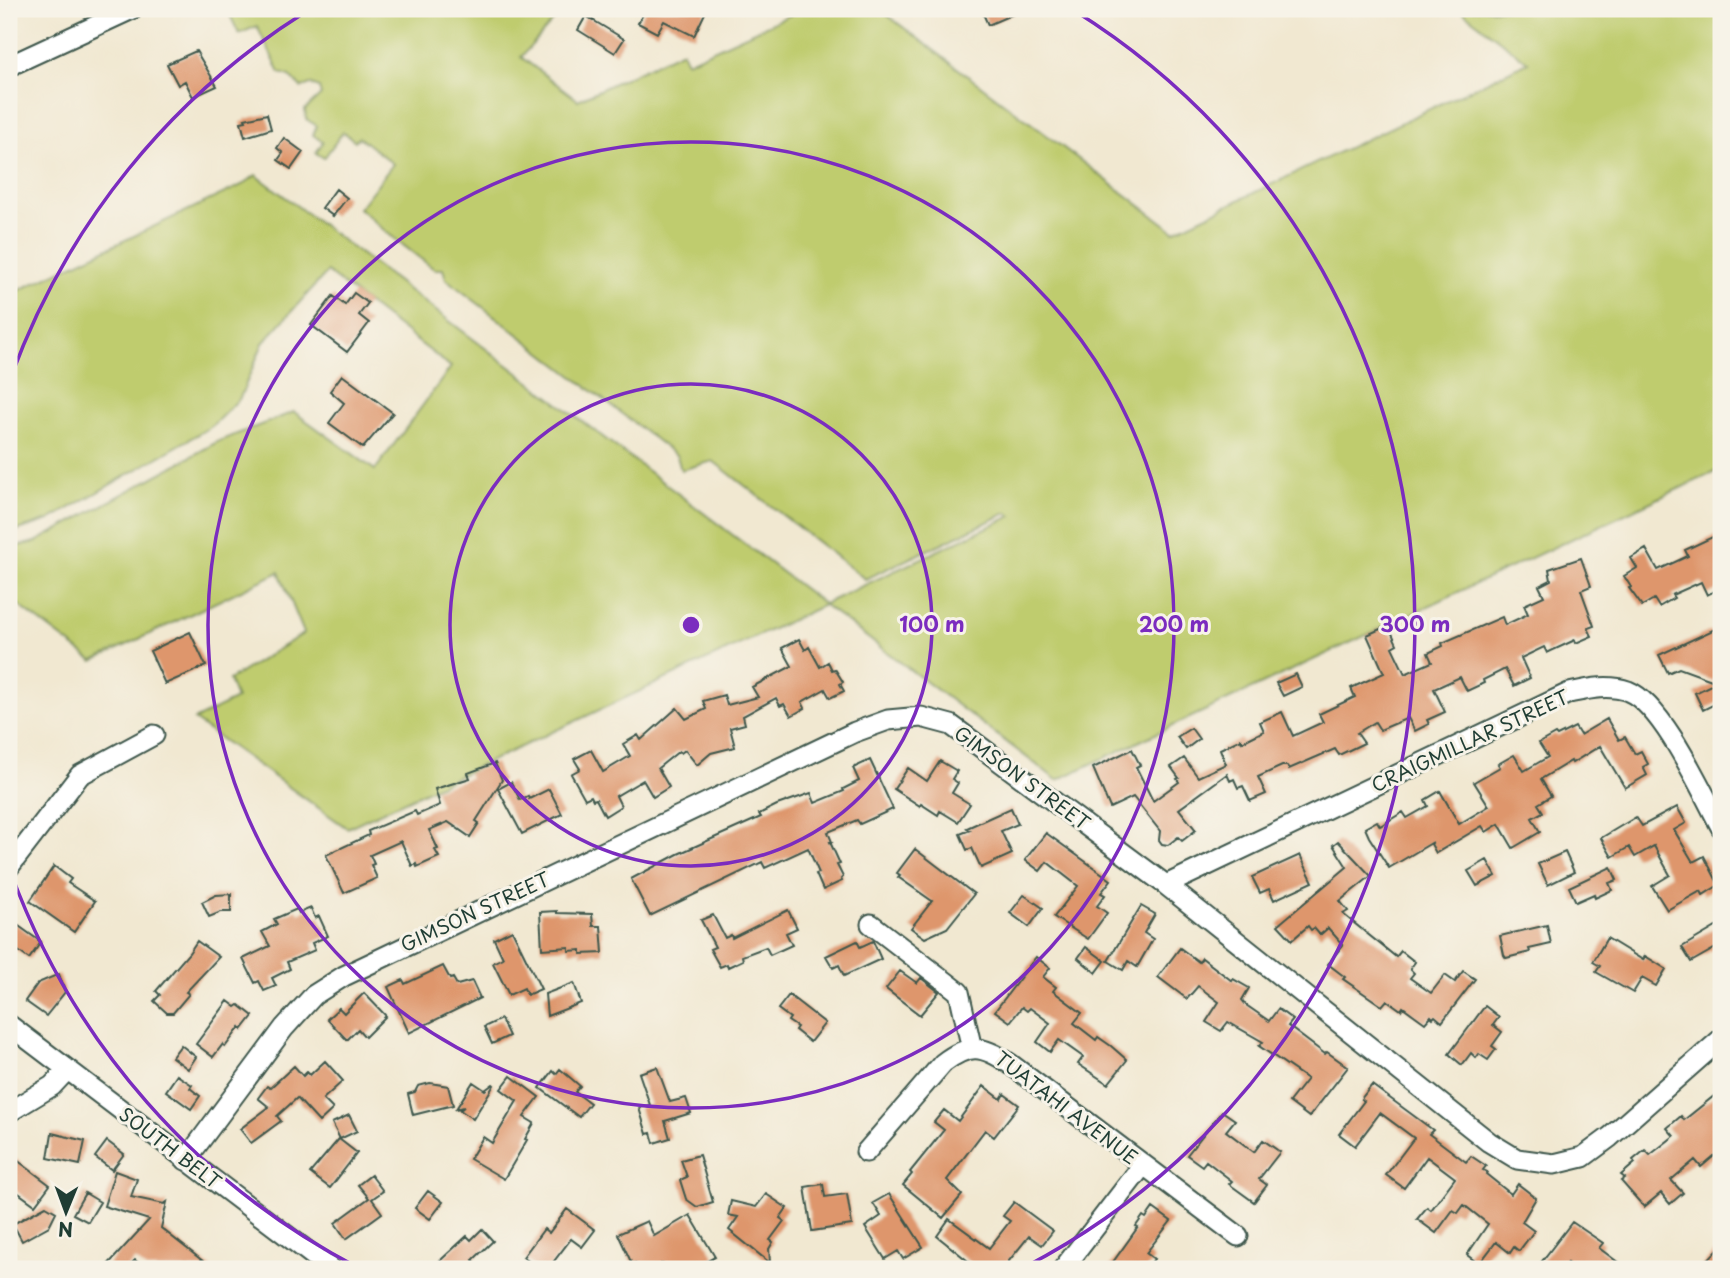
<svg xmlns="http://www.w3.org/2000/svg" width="1730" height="1278" viewBox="0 0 1730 1278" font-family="'Playpen Sans',sans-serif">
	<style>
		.green { fill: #bfcc6e; stroke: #6f8451; stroke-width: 2 }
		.building { fill: #de966c }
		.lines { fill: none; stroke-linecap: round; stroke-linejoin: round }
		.minor-casing { stroke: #3e574c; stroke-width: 23 }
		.minor { stroke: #fff; stroke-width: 19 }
		.ring { fill: none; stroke: #7b2cbf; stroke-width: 3.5 }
		.labels { text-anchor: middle; stroke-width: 6; stroke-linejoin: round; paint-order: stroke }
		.street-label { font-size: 19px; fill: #1f3d34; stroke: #f7f3e8 }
		.centre { fill: #7b2cbf; stroke: #f7f3e8; stroke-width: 3.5 }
		.ring-label { font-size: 21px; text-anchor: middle; font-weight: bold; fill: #7b2cbf; stroke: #f7f3e8; stroke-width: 6; stroke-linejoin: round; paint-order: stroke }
	</style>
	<rect width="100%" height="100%" fill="#f7f3e8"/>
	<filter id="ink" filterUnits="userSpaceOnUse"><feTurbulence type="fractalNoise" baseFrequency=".0143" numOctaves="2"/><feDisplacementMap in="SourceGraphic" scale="14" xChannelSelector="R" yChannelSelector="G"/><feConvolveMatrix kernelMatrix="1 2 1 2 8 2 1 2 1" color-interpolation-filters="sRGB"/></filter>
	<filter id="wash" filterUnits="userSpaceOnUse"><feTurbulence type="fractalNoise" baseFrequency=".00686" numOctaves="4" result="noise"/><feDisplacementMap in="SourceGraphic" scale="28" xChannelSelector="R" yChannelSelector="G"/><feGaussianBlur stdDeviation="1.57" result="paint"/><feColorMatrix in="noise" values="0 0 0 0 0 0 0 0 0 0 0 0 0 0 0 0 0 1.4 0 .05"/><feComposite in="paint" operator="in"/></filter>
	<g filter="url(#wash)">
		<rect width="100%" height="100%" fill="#f1e8d1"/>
		<path class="green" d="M227,9H564L521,57L578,100L682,51L687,62L803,9H879L1174,231L1528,62L1459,9H1721V469L1057,780L824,605L347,828L194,720L236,699L229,680L304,633L279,572L93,661L9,598V548L36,542L219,441L294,412L375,470L451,367L327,272L263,343L240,398L212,426L49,520L9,533V295L244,184L256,175L824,604L1012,516L1007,513L865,579L713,461L681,470L677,456L446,279L443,269H434L386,232L359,208L393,164L359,137L355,141L343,132L324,158L316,153L323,142L313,135L317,126L306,119L305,110L321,95L319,88L310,84L301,88L290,76L280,73L257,26L239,34Z"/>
		<g id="blocks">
			<path class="building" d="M640,9H707L694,36L664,21L657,33L638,23L645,11Z
				M981,9H1025L988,25Z
				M586,16L624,39L615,53L578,30Z
				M196,51L217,86L193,97L185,81L178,85L167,64Z
				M267,114L271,129L245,137L241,122L246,121L245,119Z
				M284,138L303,152L291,169L278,160L283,153L277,148Z
				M336,189L347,198L333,216L322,208Z
				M354,293L368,303L359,315L369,323L347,352L311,325L333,296L345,305Z
				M342,375L393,413L363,448L329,423L344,403L330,391Z
				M1721,533V588L1707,595L1701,582L1672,595L1674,598L1659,607L1654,599L1642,606L1629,588L1631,587L1624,576L1637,568L1631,558L1646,549L1658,570L1688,556L1685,550Z
				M1581,558L1591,586L1581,590L1594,626L1588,628L1592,636L1576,643L1575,640L1547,653L1544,647L1521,658L1530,678L1514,686L1505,669L1483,680L1484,683L1467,691L1460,677L1434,689L1445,712L1427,720L1429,724L1415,731L1408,718L1380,730L1375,722L1357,733L1364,743L1339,755L1335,749L1289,769L1287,766H1282L1258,777L1266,794L1250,801L1243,786L1238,788L1234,779L1230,781L1227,774L1179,809L1196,830L1182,841L1178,837L1168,845L1162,844L1159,840L1160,831L1133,797L1110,808L1093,768L1132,749L1140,765L1136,767L1153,801L1179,782L1177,779L1179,778L1171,767L1184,758L1198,777L1226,764L1220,749L1241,739L1242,742L1264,731L1260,722L1282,712L1293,736L1323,722L1319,714L1355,697L1351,688L1384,673L1367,635L1387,626L1390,629L1397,644L1392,647L1405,674L1432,662L1428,653L1443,646L1442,643L1502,617L1505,625L1528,614L1524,605L1544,596L1539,586L1551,580L1549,569Z
				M1715,629L1716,631L1721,629V701L1703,710L1695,693L1717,682L1679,668L1668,673L1659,655Z
				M190,632L206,666L165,684L150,651Z
				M799,639L805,650L809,647L820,667L828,662L832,670L835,669L843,682L840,684L844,691L830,698L825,689L802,702L805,708L791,716L784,704L780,706L776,698L743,716L745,724L730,728L735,747L711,753L697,765L685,750L681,753L679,751L658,768L669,787L653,797L643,780L616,796L621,806L605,816L596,799L593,800L591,796L585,799L571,774L580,769L574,759L591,750L603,772L630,756L623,744L638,735L641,740L677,708L686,719L706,709L703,701L724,695L727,705L758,697L752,687L792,666L782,648Z
				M1296,674L1302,687L1283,696L1276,683Z
				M1607,719L1619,740L1625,737L1635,754L1641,751L1648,764L1643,767L1647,775L1625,788L1600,746L1572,763L1571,761L1541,779L1551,796L1538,804L1543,812L1532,818L1540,832L1513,848L1499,824L1486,832L1482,826L1436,853L1431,844L1433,842L1389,868L1369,837L1365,828L1377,821L1380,826L1403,812L1407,818L1428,806L1425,800L1440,791L1459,824L1489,806L1474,782L1500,767L1498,764L1514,755L1524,771L1548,757L1539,743L1555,734L1557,736L1575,727L1580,735Z
				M1191,728L1199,739L1186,749L1177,737Z
				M870,760L893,809L860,824L857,820L828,832L832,842H830L840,864L837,865L843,877L841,879L842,881L823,890L816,874L819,873L808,848L765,868L762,862L650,916L631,879L678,854L761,817L759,814L777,805L811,793L815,803L844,791L843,789L859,781L853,768Z
				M940,761L957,771L952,779L958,783L952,793L970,804L958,822L940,811L938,815L921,804L920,806L894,789L908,768L927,781Z
				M495,763L502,780L476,821L479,823L470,837L448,822L429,830L438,849L435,850L439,857L417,867L416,864L412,866L401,841L370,855L374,864L371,865L377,878L344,893L326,855L369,835L368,831L415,811L417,815L440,805L435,789L470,778L468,773Z
				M511,782L520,800L528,796L529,799L549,789L562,814L522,834L498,789Z
				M1677,807L1686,823L1674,830L1693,862L1704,856L1719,885L1703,895L1701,891L1667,910L1652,886L1670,875L1654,846L1635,857L1629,847L1612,857L1601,838L1636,817L1642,826Z
				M1011,808L1018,824L1001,831L1012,854L981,868L972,848L967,850L960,834L970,830L967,828Z
				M1046,833L1111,880L1101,893L1105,895L1097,906L1107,913L1088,939L1054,917L1078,886L1047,862L1040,871L1025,860Z
				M1338,841L1371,876L1340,901L1348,911L1343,914L1396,957L1401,951L1415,962L1410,969L1414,973L1410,978L1431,993L1445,975L1455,982L1463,971L1475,979L1442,1022L1435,1016L1433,1018L1431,1016L1425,1023L1403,1007L1401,1010L1387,1000L1382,1006L1343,979L1345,977L1328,964L1343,945L1328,928L1320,935L1314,928L1311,930L1308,926L1292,940L1278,925L1347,867L1333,845Z
				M915,849L974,894L947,928L925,938L911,928L932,901L898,877L900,875L897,873Z
				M1565,852L1574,872L1548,885L1538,864Z
				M1300,855L1313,882L1274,900L1269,889L1260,893L1252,877Z
				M1487,860L1496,876L1477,886L1468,871Z
				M54,866L71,879L68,883L95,901L74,932L30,901Z
				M1611,867L1617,880L1609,883L1612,890L1595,898L1594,894L1576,902L1569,887Z
				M231,894V912H221L209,917L202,902L216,895Z
				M1024,895L1043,908L1029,927L1010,913Z
				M1141,906L1155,914L1144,933L1153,939L1137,967L1128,961L1123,970L1108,961Z
				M311,908L315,918L319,916L328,936L312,943L315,950L287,962L290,969L272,978L276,986L264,991L259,981L255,983L243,959L270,946L262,932L277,924L274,919L297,909L299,913Z
				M788,910L797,928L786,933L792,945L770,955L766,947L742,956L743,960L728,967L727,964L720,967L710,949L715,947L701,920L713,915L725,938L731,935L732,938Z
				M557,911V913L592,914L593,926H601L603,953L581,954V950L569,951V947L542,949L540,912Z
				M9,919L41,942L29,959L9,944Z
				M1721,924V945L1691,962L1682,947Z
				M1547,925L1551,944L1529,949L1530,952L1506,958L1504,955L1500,936Z
				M512,930L541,989L527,995L524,988L509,995L493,963L503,958L494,939Z
				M1607,938L1643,960L1645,956L1666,969L1656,986L1642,978L1633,993L1596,972L1600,966L1593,962Z
				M197,941L219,957L186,992L189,994L173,1013H167L154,1001L160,995L156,991L189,953Z
				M857,941L860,947L873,941L881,959L844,976L839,965L833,968L826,956Z
				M1086,947L1105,961L1096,973L1078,958Z
				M1180,948L1199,962L1202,958L1232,981L1233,979L1249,988L1242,1000L1246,1005L1269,1021L1278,1009L1293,1020L1288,1026L1325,1054L1327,1052L1348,1067L1309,1117L1289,1102L1307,1079L1259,1046L1263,1042L1228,1022L1221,1031L1206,1022L1219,1002L1198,986L1187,999L1158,977Z
				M1036,957L1050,968L1043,977L1056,987L1053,991L1082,1013L1074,1023L1096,1040L1098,1037L1111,1046L1127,1060L1108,1084L1078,1064L1083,1057L1059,1040L1050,1052L1037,1042L1050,1023L1030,1008L1027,1011L1022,1007L1010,1022L995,1011Z
				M443,966L450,979L453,978L457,985L472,981L480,998L409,1033L388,987L403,980L405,984Z
				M900,971L917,983L921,978L939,992L920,1015L886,989Z
				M59,974L65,992L46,1016L25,1001L38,983Z
				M574,983L581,1003L547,1016L545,994Z
				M364,993L386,1016L365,1037L358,1029L347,1040L327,1019L339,1008L344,1013Z
				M789,995L825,1023L810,1042L795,1030L797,1027L788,1021L790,1018L778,1009Z
				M228,1001L236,1007L239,1005L253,1016L242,1030L240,1027L225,1047L223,1044L213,1057L196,1044Z
				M1485,1006L1499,1017L1493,1025L1502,1032L1492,1046L1496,1049L1488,1060L1479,1054L1476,1058L1471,1053L1462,1065L1449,1054Z
				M501,1019L509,1036L492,1044L484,1027Z
				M181,1045L196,1057L188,1069L172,1057Z
				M325,1061L343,1081L323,1099L333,1109L319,1122L297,1098L277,1116L281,1121L251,1143L240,1129L269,1107L258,1098L267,1086L270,1088L294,1066L303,1076L307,1072L310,1075Z
				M657,1067L670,1102L686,1098L691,1113L665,1121L670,1138L654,1143L651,1133L647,1134L639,1108L650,1105L639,1073Z
				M560,1069L580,1086L575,1092L590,1103L579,1117L540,1088L553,1071L556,1074Z
				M177,1075L192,1085L190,1088L200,1096L191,1109L166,1091Z
				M511,1076L539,1097L524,1117L534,1123L525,1139L527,1140L504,1179L470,1159L483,1137L492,1143L517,1101L501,1089Z
				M473,1082L485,1090L493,1084L494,1085L473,1119L460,1110L464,1107L456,1109Z
				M430,1083L448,1086L453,1105L413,1115L408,1094L415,1092L418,1086Z
				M1372,1085L1433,1130L1429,1134L1466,1162L1471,1156L1486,1166L1483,1170L1487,1172L1486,1174L1511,1194L1518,1184L1536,1198L1522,1222L1534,1231L1519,1251L1514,1247L1510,1253L1496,1242L1479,1264L1467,1255L1488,1224L1464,1205L1458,1213L1453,1210L1436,1233L1417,1219L1427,1207L1431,1210L1455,1178L1427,1157L1404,1188L1386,1175L1414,1138L1380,1113L1355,1146L1339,1134L1364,1101L1361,1099Z
				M984,1086L1001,1099L1004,1094L1019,1105L994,1137L985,1130L947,1180L962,1195L943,1218L903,1185L912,1174L910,1172L944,1130L934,1122L944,1110L958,1121Z
				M1714,1096L1721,1104V1150L1701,1167L1695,1160L1671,1180L1683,1193L1670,1204L1661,1193L1644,1207L1621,1181L1625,1178L1621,1175L1635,1163L1633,1160L1645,1150L1650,1155L1674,1136L1667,1128L1681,1116L1684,1120Z
				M1222,1111L1235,1120L1226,1131L1254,1152L1263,1140L1280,1152L1259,1179L1267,1185L1254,1202L1229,1184L1232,1181L1206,1161L1202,1166L1187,1155Z
				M349,1115L357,1131L340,1139L332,1123Z
				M52,1133L85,1141L80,1165L48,1158Z
				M339,1139L357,1153L330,1188L310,1173Z
				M107,1141L124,1154L112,1170L95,1157Z
				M9,1154L50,1185L35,1205L9,1186Z
				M699,1155L713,1202L697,1207L686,1199L680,1180L687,1177L681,1160Z
				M115,1171L137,1179L131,1197L164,1204L167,1202L161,1228L213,1269H146L135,1260L126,1269H104L149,1220L104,1206Z
				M371,1175L383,1191L372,1199L382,1213L346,1239L335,1223L369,1198L358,1185Z
				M823,1184L825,1197L847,1194L852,1225L812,1231L805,1187Z
				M428,1191L443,1202L430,1219L415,1208Z
				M85,1193L100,1202L88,1222L73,1214Z
				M766,1194L787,1208L780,1218L784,1221L770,1240L773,1242L769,1249L770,1263L729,1230L738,1217L728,1215L731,1201L756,1207Z
				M889,1194L923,1247L903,1259L898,1251L885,1259L865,1227L881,1216L873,1203Z
				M1014,1202L1053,1231L1042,1245L1029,1236L1008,1262L1018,1269H978L937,1236L949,1219L989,1248L1010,1221L1003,1216Z
				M46,1206L56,1212L49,1226L22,1241L13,1224Z
				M1153,1208L1171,1221L1146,1253L1154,1259L1146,1269H1108L1138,1227L1136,1226L1143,1216L1146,1218Z
				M567,1209L595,1230L582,1247L571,1239L548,1269H538L523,1257L544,1229L549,1233Z
				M690,1215L715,1257L693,1269L662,1264L665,1269H638L635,1263L632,1264L618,1234L647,1221L654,1236Z
				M1572,1222L1603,1243L1599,1248L1627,1269H1574L1567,1263L1562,1269H1536Z
				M482,1229L493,1241L473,1260L475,1262L467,1269H431L467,1236L471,1240Z
				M1721,1246V1269H1699Z"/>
		</g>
	</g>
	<g filter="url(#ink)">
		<use href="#blocks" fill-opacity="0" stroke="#3e574c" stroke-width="2"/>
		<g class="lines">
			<defs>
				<path id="minor" d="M9,66L132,9
					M9,867L80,775L154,735
					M1166,885L1569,693C1588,689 1608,684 1628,691C1663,705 1702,792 1721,827
					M871,924L959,992L972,1049
					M9,1025L331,1269
					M9,1112L52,1086L67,1070
					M866,1152L943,1063C969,1043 982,1045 1009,1063L1238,1236
					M186,1160L284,1028L314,995L344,976L855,732L888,720L921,717L951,725L1166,885L1489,1142L1517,1159L1554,1164L1583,1157L1610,1137L1721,1039
					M1063,1269L1143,1165"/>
			</defs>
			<use href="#minor" class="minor-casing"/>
			<use href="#minor" class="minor"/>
		</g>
	</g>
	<g class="ring">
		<circle cx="691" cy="625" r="241"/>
		<circle cx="691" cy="625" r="483"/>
		<path d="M357 1267A724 724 0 0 1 11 873M11 377A724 724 0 0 1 307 11M1075 11A724 724 0 0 1 1025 1267"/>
	</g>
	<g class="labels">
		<g class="street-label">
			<text transform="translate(1470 741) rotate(-25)" y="7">CRAIGMILLAR STREET</text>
			<text transform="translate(1022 778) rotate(36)" y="7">GIMSON STREET</text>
			<text transform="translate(475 912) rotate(-25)" y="7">GIMSON STREET</text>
			<text transform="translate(1066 1108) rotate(37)" y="7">TUATAHI AVENUE</text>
			<text transform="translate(170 1148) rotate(37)" y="7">SOUTH BELT</text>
		</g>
	</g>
	<circle cx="691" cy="625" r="10" class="centre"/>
	<g class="ring-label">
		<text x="932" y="632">100 m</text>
		<text x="1174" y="632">200 m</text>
		<text x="1415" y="632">300 m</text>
	</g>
	<rect width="1730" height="1278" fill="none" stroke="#f7f3e8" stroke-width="35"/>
	<g transform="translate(66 1212) rotate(181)" stroke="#f7f3e8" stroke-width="5" paint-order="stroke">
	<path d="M0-5L12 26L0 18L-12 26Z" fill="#1f3d34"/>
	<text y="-10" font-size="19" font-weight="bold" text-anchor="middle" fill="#1f3d34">N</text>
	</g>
</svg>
